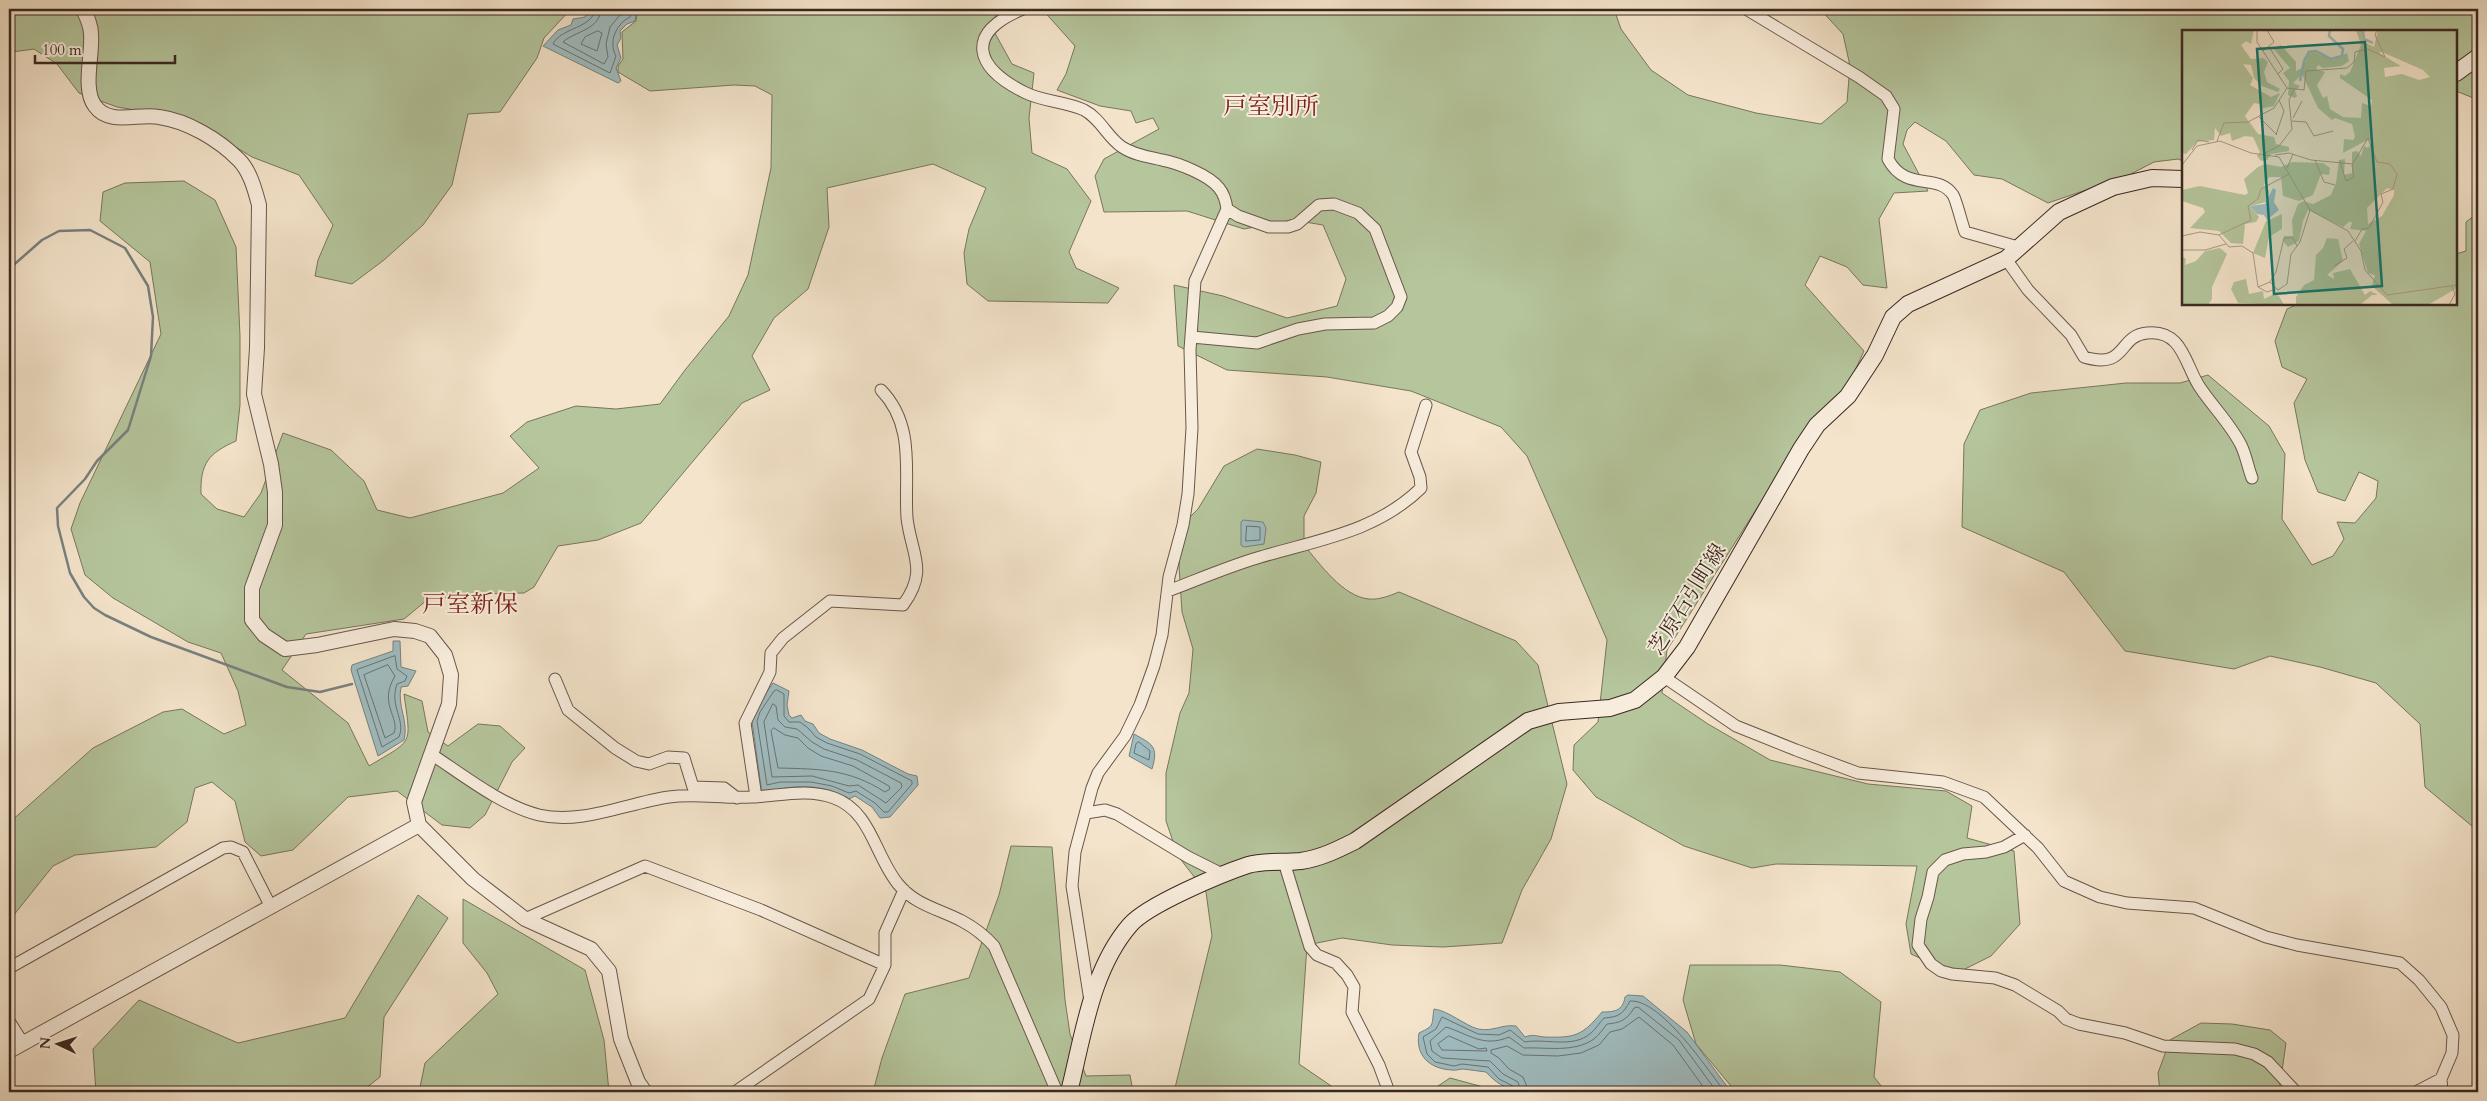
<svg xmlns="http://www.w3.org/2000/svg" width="2487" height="1101" viewBox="0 0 2487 1101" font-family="Cardo,'Noto Serif JP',serif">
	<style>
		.green { fill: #b5c59c; stroke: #78765e }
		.water { fill: #9fbcc0; stroke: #778180 }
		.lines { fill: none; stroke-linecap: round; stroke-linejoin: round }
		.shore { stroke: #6c7270; stroke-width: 1 }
		.stream { stroke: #778180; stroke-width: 2.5 }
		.minor-casing { stroke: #68574c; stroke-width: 13 }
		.tertiary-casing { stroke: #68574c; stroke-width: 16 }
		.secondary-casing { stroke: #3a2821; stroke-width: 18 }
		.minor { stroke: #f8eddd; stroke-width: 11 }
		.tertiary { stroke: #f8eddd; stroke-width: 14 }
		.secondary { stroke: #f8eddd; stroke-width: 16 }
		.labels { text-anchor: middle; stroke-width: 4; stroke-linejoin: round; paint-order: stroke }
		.street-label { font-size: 21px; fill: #3a2821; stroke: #f8eddd }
		.quarter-label { font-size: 24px; fill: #7a1f14; stroke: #f8eddd }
		.inset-river { fill: none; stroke: #9fbcc0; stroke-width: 2.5 }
		.inset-road { fill: none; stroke: #aa9987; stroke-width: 1 }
		.view { fill: #0f766e; fill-opacity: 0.15; stroke: #0f766e; stroke-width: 2.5 }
		.inset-edge { fill: none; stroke: #3a2821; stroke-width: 2.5 }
	</style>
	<rect width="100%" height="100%" fill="#f4e4cb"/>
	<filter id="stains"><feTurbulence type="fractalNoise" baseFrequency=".004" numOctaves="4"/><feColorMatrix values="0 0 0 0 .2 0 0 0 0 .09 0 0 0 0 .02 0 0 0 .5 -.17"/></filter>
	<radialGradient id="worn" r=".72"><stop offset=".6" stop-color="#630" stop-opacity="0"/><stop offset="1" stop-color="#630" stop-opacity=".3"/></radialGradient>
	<path class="green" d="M9,9H571L544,38L537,58L500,112L468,114L452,185L423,225L384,260L352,284L315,276L318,260L333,225L299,175L252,157L190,119L117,107L79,93L57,64L34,49L12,52L9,56Z
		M638,9H999L991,26L1012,64L1034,73L1029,118L1032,153L1067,169L1091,201L1069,252L1076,268L1119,288L1108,303L988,301L967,284L964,253L969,229L986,188L933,164L827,188L829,227L808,289L774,318L752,356L770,390L742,403L641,523L598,540L558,546L534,587L524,593L478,594L427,600L404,619L306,634L282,670L348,723L369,766C414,739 411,746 404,694L422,701L428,732L448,746L478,724L500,726L525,748L512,762L485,815L470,828L442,825L397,791L348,797L293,850L261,856L245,842L235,801L212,782L195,788L187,822L156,847L75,855L53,866L9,921V823L93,748L163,712L182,709L224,734L246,725L238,691L221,653L188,642L113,598L85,575L71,529L80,503L161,334L150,262L100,221L103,192L125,183L184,181L215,200L236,247L240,336V405L236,441C209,453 200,463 201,494L217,509L244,517L261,493L283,433L331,450L364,481L377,510L410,518L503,493L539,468L510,436L527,422L576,406L616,409L660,404L685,370L729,316L748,275L771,168L772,95L755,86L734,85L650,91L618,72V66L623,59L622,32L636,21Z
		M1042,9H1614L1621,29L1651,70L1688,95L1756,113L1821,124L1847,102L1850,66L1843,34L1820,9H2478V97L2476,99L2456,91V31H2183V161L2178,159L2154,162L2127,176L2048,203L2002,179L1974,175L1946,141L1915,122L1907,130L1903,144L1928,191L1894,193L1879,219L1887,288L1863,285L1847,267L1820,256L1805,285L1864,351L1832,420L1764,497L1667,650L1662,693L1708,724L1770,760L1868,784L1946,791L1972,806L1967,838L2014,851L2020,924L1991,956L1955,974L1911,954L1906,924L1917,866L1776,864L1752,868L1684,846L1596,797L1573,770L1574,745L1598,722L1607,640L1527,456L1501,427L1411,391L1327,377L1227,370L1178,346L1174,285L1223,296L1287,318L1337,306L1346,279L1323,225L1293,220L1244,229L1187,211L1104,212L1095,176L1104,159L1159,129L1153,118L1136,123L1131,111L1100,106L1057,90L1066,74L1075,46Z
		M2478,213V831L2425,787L2420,724L2376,683L2320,667L2270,656L2234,669L2125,651L2064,572L1962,527L1964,444L1980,410L2031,393L2126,383H2180L2208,375L2269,426L2285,454L2282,519L2312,565L2333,556L2344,539L2337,522L2355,523L2376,498L2378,481L2359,472L2345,501L2318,492L2305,460L2294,403L2307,379L2282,367L2275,341L2287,309L2298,304H2456V254L2466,251V222Z
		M1257,449L1295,455L1321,462L1316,493L1304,516V545C1319,563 1343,597 1369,599C1379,600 1389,596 1399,592L1516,641L1538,665L1567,784L1551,839L1522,890L1502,943L1443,947L1392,945L1342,938L1307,945L1299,1064L1340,1092H1174L1212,936L1206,892L1178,856L1166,821V773L1180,713L1189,693L1193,649L1182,612L1179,566L1182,525L1198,509L1224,466Z
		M1011,846L1052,847L1065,1000L1070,1034L1086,1076L1130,1075L1133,1092H873L882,1058L905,994L969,978L999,895Z
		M418,895L448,918L384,1017L380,1077L361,1092H96L93,1049L139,1000L238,1043L345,1018Z
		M463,899L585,970L604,1040L609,1092H419L425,1063L498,994L487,973L463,943Z
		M1690,965H1780L1840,972L1881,1002L1874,1077L1886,1092H1736L1696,1044L1683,1000Z
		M2201,1023L2232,1024L2270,1030L2286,1043L2279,1092H2160L2158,1073L2170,1040Z
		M1450,1078L1502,1092H1429Z"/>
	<path class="water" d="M590,9H637L635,21L627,24L620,31L621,38L617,45L621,58L616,68L621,81L618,83L543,46L558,30L571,25L573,19L585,17Z
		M1243,520L1263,522L1266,528L1264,544L1244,547L1241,545V522Z
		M393,641H400L401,667L416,671L408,686L401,687C397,707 409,721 404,740L378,756L351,670L352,665L393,651Z
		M773,683L789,691L787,705L789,715L792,718L801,715L805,721L813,724L819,733L830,739L862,750L908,774L917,776L918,785L890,817L880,818L872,807L855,796L849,799C823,783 790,784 762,794L752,721L761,700Z
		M1134,734C1152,744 1159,746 1152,769L1129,756Z
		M1628,995L1643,996L1687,1032L1731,1092H1515C1502,1085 1497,1084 1486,1072C1478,1071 1471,1070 1463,1069C1459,1069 1455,1071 1452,1070C1430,1069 1415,1056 1419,1033C1436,1025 1431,1025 1434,1009C1449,1011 1464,1025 1478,1029C1493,1032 1502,1024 1516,1026L1525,1037C1533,1034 1536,1036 1544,1037C1575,1038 1582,1036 1602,1012C1614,1012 1623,1011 1625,997Z"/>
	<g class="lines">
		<path class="shore" d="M595,9C594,28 560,28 553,44L610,73L616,56C608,42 616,24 630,17L632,9
			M601,9C600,30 575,31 563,42L604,64L608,57L606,44L610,27L625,9
			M598,31L602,33L597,51L581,44L585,37Z
			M1247,526L1260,527V540L1246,541Z
			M395,656L397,669L407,676L405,681L397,684C389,707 406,719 399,737L382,747L357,670Z
			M388,665L395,676C378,704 400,717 394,733L385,738L364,675Z
			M777,690L784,694V716L789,722H800L808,728L816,737L827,743L860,754L912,781V784L888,812H884L875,803L856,791L849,793L832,786L811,782H780L767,785L757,721L760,712L774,691Z
			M773,704L776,706L778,720L785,727L797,729L812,742L824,749L857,760L901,783L902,787L886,803L858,785L849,786L812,776L772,777L764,722Z
			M774,728L785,735L798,738L808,748L821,756L853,766L889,786L890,789L885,792C849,769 820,769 778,768L771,731Z
			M1139,742L1150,751L1149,760L1134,753L1136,744Z
			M1449,1036L1479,1049L1486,1048L1487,1051L1442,1050L1438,1044Z
			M1515,1092L1513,1086L1499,1079L1488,1067L1462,1064L1454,1066L1435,1062L1427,1054L1423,1037L1436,1029L1442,1017L1478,1034L1499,1035L1510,1030L1525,1042C1545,1038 1573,1049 1591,1033C1596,1029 1600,1022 1604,1018C1619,1017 1623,1014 1630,1001C1661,999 1707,1069 1725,1092
			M1521,1092L1518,1082L1503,1074L1490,1061L1442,1058L1432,1051L1430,1041L1446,1027C1469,1034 1483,1048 1509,1037L1524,1048C1546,1047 1574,1053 1594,1039C1599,1035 1603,1029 1607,1024C1620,1023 1627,1020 1634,1008L1638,1007L1679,1040L1717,1092
			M1529,1092L1523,1077L1509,1069L1499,1058L1491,1053V1050L1507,1046L1523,1055L1558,1056L1581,1053L1599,1045L1610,1032L1622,1029L1639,1017L1673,1045L1707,1092"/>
		<path class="stream" d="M9,269L42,240L59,231L90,230L125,248L148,286L153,317L151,356L128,430L97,461L85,479L57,508L58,526L70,573L84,597L94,608L105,615L151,637L287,687L320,692L352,684"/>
		<defs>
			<path id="minor" d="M1023,9C964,33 974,68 1026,93C1044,102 1065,101 1084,110C1101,119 1107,137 1122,147C1134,155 1149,157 1162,160C1178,163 1209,175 1219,188C1224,194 1226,201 1227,209L1195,281L1190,350L1192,428L1188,494L1183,525L1169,577L1162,635L1154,666L1140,705L1125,736L1098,773L1092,788L1075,852L1072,886L1090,1001
				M1746,9L1859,77L1886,96L1894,109L1888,159C1906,193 1938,172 1953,195C1956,199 1962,224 1965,232L2018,247
				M2006,259L2028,290L2071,335L2084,357C2128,370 2117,336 2147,333C2182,329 2185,364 2199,386C2212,406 2230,423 2241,445C2246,455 2248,468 2252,478
				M1192,337L1257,343L1298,329L1325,324L1374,323L1388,316L1397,307L1401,297L1375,229L1358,213L1334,204L1319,205L1297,224L1288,227H1269L1238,216L1227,209
				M1168,591C1197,580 1227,567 1257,558C1316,540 1375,533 1421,488L1420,477L1411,452L1426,405
				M1664,677L1736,726L1796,750L1858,773L1943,782L1984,797L2038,848L2064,881L2100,897L2127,903L2194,908L2266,937L2297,945L2400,963L2419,980L2441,1007L2453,1035L2452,1053L2441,1079L2442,1092
				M555,679L568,710L615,748L636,761L649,764L668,757L684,758L693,787L724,788L737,798
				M431,754C463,775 502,806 539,815C582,825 627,803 669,797C696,793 724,799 752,797C779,796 807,788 834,798C871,811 875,856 898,884C915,905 939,909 962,921C975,928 985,936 994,946L1057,1092
				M756,797L745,723L770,672L771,653L783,638L830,601L903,605C929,570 911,554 907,518C904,473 916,426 881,390
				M1086,813L1105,810L1117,814L1188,857L1224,875
				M2025,835L2004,847L1986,852L1963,854L1945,860L1933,872L1928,897L1921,919L1918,945L1931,964L1941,971L1952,974L1995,978L2015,985L2058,1011L2066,1019L2079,1024L2125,1033L2163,1046L2235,1049L2254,1054L2268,1062L2296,1092
				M1284,862L1310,947L1317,955L1336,963L1347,975L1354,987L1352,1012L1379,1065L1389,1092
				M525,919L645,866L761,910L885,965
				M9,968L223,848L231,847L243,852L271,907
				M9,1021L23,1043
				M735,1092L869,999L885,965V933L904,890
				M2416,1092L2441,1079"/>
			<path id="tertiary" d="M83,9C87,17 91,25 91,34C93,54 82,89 95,106C109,126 139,113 159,117C188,121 219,140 239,160C250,171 255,190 259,205L257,348L254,394L271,464L275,492V525L252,588V620L264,635L285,649L317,645L394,629L415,631L430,636L445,655L451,675L449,704L414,802L419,825L473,879L525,919L591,949L609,971L621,1039L638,1082L645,1092
				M9,1051L419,825"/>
			<path id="secondary" d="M2456,73L2478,57
				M1069,1092C1083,1037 1091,970 1130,925C1147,905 1221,874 1248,865C1264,860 1284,863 1301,861C1321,858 1337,850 1355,841L1528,721L1559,712L1610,708L1635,700L1664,677L1687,647L1801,449L1817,425L1848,396L1875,355L1893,317L1908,304L2006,259L2059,212L2113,187L2152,178L2183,179"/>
		</defs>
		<use href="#minor" class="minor-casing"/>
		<use href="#tertiary" class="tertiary-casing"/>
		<use href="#secondary" class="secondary-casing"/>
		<use href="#minor" class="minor"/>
		<use href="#tertiary" class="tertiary"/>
		<use href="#secondary" class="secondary"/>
	</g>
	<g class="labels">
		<g class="street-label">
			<text transform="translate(1687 599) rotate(-58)" y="7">芝原石引町線</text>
		</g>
		<g class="quarter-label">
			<text x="1271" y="114">戸室別所</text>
			<text x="470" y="612">戸室新保</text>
		</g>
	</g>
	<g transform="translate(2182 30)">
		<rect width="275" height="275" fill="#f4e4cb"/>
		<path d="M0,0H72L69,14L64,11L59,15L69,29L81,28L86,32L82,42L85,52L98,59L96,62L80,56L72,48L69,35L61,34L71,48L68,55L89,67L98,63L92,76L78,79V74L72,73L63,86L76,104L92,107L94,114L107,117V121L89,124L85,130L79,131L75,126L78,122L71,107L63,106L50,111L48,103L39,106L33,98L32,110L15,112L4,124L0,123ZM174,0H181L184,13L192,17L196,0H275V258L246,275H211L190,256L193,245L186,243L177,214L184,201L168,199L170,193L168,191L161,197L126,180L121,191L117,211L106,217L101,211L102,206H111L110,190L116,174L121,171L131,174L149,165L154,153L157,130L163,129L162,145L170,143V122L175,121L179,126L182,116L186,118L190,113L187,109L161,123L162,109L171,110L173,107L170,94L153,88L150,90L136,78L120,44L111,53L118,56L113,61L115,66L113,68L106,65L107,51L101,43L108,38L91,18L99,15L114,32V41L120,38L127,24L132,22L151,30L165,23L167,31L160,36L141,38L136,35L134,39L143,42L135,55L141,68L145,66L148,79L161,87L179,88L180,73L189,76L190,70L158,48V44L163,46L168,42L179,15ZM200,22L241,40L248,47L237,50L220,44L203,47L202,38L219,36L197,23ZM205,158L212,160V165L200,186L186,194L185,178ZM110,132L141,133L148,138L147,145L139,144L131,165L117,171L101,166L99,147H87L82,155L87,162L84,172L68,176L77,187L74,192L63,194L61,214L49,213L37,201L8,198L23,182L21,178L0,171V160L18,156L63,165L66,163L62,149L76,137L83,134L99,137ZM100,184V199L87,207L83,228L71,223L84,191ZM145,208L156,209L161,231L145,245L152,249L151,243L168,239L183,265L188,261L196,265H190L178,275H114V267L122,255L132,250L134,225L141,218ZM38,218L45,224L30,257V269L26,275H0V226L4,229L3,235L14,231L23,221ZM64,249L67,264L81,261L82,269L92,264L97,266L102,275L56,273L49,259L52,252Z" fill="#b5c59c" fill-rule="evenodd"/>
		<path d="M91,158L94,160L92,172L97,180L85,190L82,185L75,184L68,176L83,174Z" fill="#9fbcc0"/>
		<path class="inset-river" d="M181,0L182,9L191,13M118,51L122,31L127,22L134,21L149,29L160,26L161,19L147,6L148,0"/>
		<path class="inset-road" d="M75,0V12L105,58M87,17L101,39L96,44M81,21L92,12L85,0M76,86L95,105M111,88L120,71M110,91L124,92L132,106L151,101M94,105L102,81L97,70M35,111L42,93L66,92L92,78L105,58L122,60L124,41L165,38L172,32L173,22L186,19L203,27L193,5L195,0M10,120L16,110L27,112M81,124L97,116L110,99L107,70L112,59M93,125L107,123L129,130L171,134M133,130L142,152L153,155M158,131L164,151L172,147L170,135L186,108L195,132L208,134L215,144L211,159L199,164L201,172L187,198L180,199L173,211M0,135L15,116L38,111L69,123L97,127L128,180L166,201L179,221L183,240L205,265L275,255M105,138L111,124M37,205L47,217L60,216L71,223L76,257L85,262L94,259M0,206L18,202L37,205L69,190L66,176L76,169L79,159L107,144M0,220H23L44,214M152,236L165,228L162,219L171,211M88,252L96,260L105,254L109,224L118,212L128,180M76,257L88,252L94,242L102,208H111L115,216M267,275L273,264L270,256"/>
		<path class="view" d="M183,12L200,256L92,264L75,19Z"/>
		<rect width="275" height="275" class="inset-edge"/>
	</g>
	<rect width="2487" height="1101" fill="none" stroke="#f4e4cb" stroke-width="30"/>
	<rect x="10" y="10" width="2467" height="1081" fill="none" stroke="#3a2821" stroke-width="2.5"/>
	<rect x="15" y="15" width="2457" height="1071" fill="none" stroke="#3a2821"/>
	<g transform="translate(58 1044) rotate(274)" stroke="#f8eddd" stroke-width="4" paint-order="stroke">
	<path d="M0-4L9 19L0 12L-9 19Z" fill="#3a2821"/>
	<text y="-8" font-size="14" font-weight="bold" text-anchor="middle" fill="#3a2821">N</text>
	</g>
	<path d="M35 55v8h140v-8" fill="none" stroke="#3a2821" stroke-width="2.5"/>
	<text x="42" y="55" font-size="15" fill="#3a2821" stroke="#f8eddd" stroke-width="4" paint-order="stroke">100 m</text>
	<rect width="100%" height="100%" filter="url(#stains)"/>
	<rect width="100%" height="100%" fill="url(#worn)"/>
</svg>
